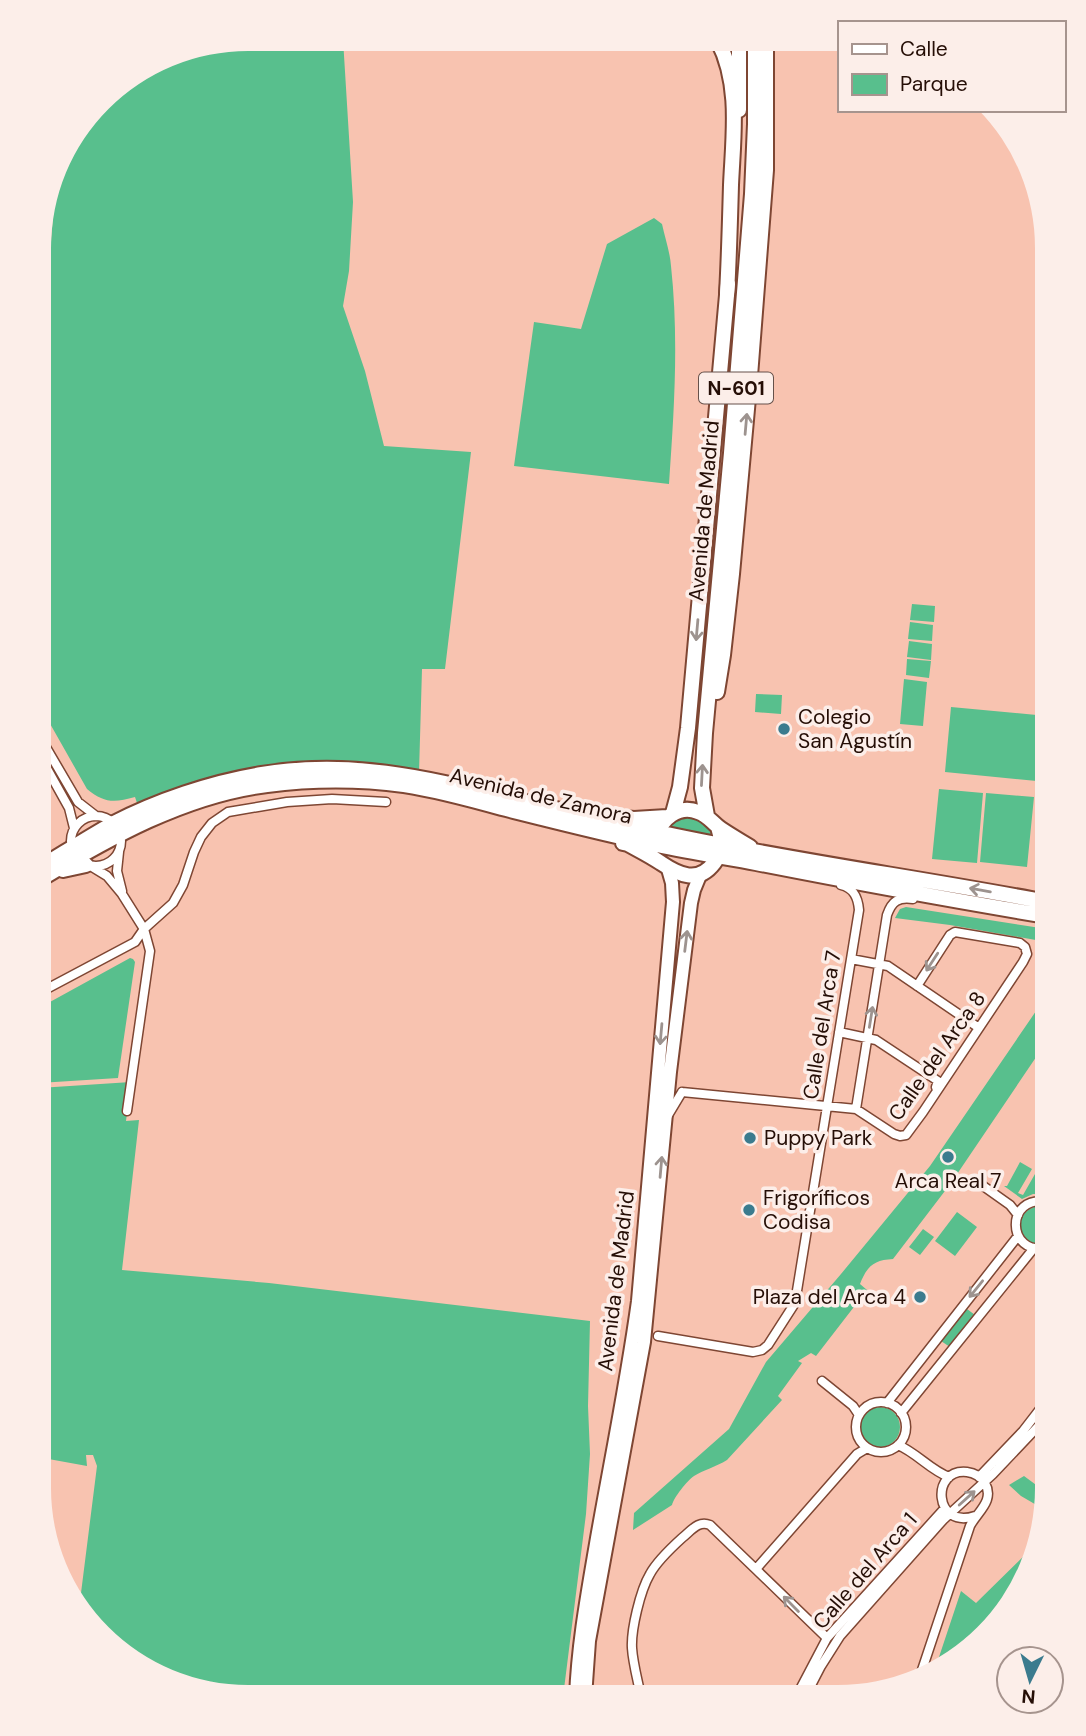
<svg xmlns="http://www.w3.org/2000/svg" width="1086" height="1736" viewBox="0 0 1086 1736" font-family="'DM Sans',sans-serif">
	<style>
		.green { fill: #58bf8d }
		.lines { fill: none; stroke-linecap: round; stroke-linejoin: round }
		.minor-casing { stroke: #7e4633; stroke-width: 11 }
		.primary-casing { stroke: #7e4633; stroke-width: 16 }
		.trunk-casing { stroke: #7e4633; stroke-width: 18 }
		.motorway-casing { stroke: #7e4633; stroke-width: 18 }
		.minor { stroke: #fff; stroke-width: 8 }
		.primary { stroke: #fff; stroke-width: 12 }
		.trunk { stroke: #fff; stroke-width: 14 }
		.motorway { stroke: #fff; stroke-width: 14 }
		.oneway { stroke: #9d938f }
		.poi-dot { fill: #3b7b8e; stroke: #fceee9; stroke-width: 2.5 }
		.labels { text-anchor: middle; stroke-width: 7; stroke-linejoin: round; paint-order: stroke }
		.shield { fill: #fceee9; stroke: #66514a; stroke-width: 2 }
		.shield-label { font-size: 19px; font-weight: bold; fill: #250e06 }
		.street-label { font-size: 21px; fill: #250e06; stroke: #fceee9 }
		.poi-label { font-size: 21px; fill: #250e06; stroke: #fceee9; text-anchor: start }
	</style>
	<rect width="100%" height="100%" fill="#f8c3b0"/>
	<path class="green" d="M248,39H343L353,202L349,271L343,306L365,371L384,446L471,452L445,669H422L419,773L138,806L135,797C114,803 104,803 87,789L40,706V383L57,165L60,155L109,91L168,54Z
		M654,218L662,224C665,238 670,252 671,266C679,339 674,412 669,484L514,466L534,322L581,329L607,244Z
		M912,604L935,606L934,622L910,620Z
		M910,622L933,625L932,641L908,639Z
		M909,641L932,644L931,660L907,657Z
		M907,659L931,661L929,678L906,675Z
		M904,679L927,682L923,726L900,724Z
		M756,694L782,695L781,714L755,712Z
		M951,707L1047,716V782L945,772Z
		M939,789L983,793L977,863L932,859Z
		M986,793L1034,797L1027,867L980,862Z
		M690,816C702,820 711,824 714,837L664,830L677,819Z
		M906,907L1047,929V942L950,925L895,918L900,909Z
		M130,958L133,959L135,962L118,1078L39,1083V1008Z
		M1047,995V1041L951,1183L893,1259C874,1260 867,1266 860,1284L867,1290L816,1356L811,1353L798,1361L802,1363L778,1396L782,1400L727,1460C716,1467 703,1470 694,1476C687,1481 674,1497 672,1505L633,1530L634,1513L729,1429L766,1362L841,1274L930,1166Z
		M131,1082L126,1121L139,1120L122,1270L269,1283L590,1321L588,1406L590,1454L586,1514L563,1697L221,1696L121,1655L80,1601L97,1466L93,1455H86L87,1466L43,1458L39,1481V1088Z
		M1020,1162L1032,1169L1018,1193L1023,1195L1039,1167L1047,1172V1190L1045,1194H1033L1022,1199L1004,1186H1007Z
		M1037,1206L1047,1207V1243C1018,1250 1009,1214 1037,1206Z
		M957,1212L977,1227L955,1256L935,1241Z
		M923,1229L934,1237L920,1255L909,1247Z
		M967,1309L975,1315L950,1347L941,1341Z
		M860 1427a20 20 0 1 1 40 0a20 20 0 1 1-40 0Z
		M1024,1476L1047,1493L1045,1510L1021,1496L1009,1485Z
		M1038,1542L1032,1568L1023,1583L988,1617L983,1627L966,1638L955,1654L935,1669L961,1591L976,1603Z"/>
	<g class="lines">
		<defs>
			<path id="minor" d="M40,737L78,802L96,816
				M40,756L69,808L74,828
				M71 841a25 25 0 1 1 50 0a25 25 0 1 1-50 0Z
				M119,852L117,871L122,891
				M89,865L107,876L122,894L144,929L150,951L127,1111
				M851,959L888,966L979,1028
				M39,993L135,942L144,929L173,903L183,885L194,852L201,837L212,823L228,812L287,802L332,799L386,802
				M839,1032L876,1040L938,1081L936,1087
				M682,1092L856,1109L894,1134L900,1136L906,1135L923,1112L1023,962L1027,954L1025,947L1020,943L955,932L950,935L917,986
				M856,1109L887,915C892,901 898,897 913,899
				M667,1117L682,1092
				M979,1183L1010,1205L1018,1215
				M1047,1248C1006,1256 1005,1194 1047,1202
				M658,1336L753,1352L762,1350L768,1345L795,1303L859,910C858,898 854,888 841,885
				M822,1381L853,1406L859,1415
				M856 1427a25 25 0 1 1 50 0a25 25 0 1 1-50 0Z
				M887,1403L1018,1236
				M901,1413L1034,1248
				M898,1445C917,1453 930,1470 949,1477
				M979,1477L1023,1431L1047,1400
				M756,1569L857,1454L867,1448
				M918,1682L970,1526C977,1512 995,1501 985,1483C981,1477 975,1473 967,1472C930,1468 934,1530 975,1516
				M641,1697C638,1681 633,1664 632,1648C631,1630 640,1591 650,1574C657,1561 671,1548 682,1538C691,1531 698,1520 710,1525L827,1638
				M796,1697L827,1638L945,1508
				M805,1697L821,1666L840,1636L943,1520L993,1474L1047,1417"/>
			<path id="primary" d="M576,1697C578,1643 588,1591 597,1538C611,1459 627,1381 638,1301L673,902L672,883L668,869
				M585,1697L589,1641L644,1342L670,1072L691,903L694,890L701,873"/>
			<path id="trunk" d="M739,42V110
				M717,692L723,655L732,574L750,376L766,170V42
				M673,813L680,787L688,728L728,284
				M707,816L702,788L705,733L731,453L752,194L755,124V42
				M623,818L634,819L667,817
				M656,838C660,819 679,804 698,812C708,815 712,823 721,829C730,835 740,841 750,847
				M623,843L628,844C639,850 651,856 661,863C679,875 698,884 714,863C723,852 722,839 718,827
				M39,868C64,853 87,838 112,824C156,801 212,782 262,774C354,759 430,779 518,800C567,812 617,823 667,834C793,861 921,878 1047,902
				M63,870L86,865
				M39,880C109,838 185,795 267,785C313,779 359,779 404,785C437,790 470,799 502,808C554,821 605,834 657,845C690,852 723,857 756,863C853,882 950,900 1047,916"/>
			<path id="motorway" d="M718,41C741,85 733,138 731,185C730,221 729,258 727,294"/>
		</defs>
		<use href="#minor" class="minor-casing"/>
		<use href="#primary" class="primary-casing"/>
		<use href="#trunk" class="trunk-casing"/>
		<use href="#motorway" class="motorway-casing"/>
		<use href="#minor" class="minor"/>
		<use href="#primary" class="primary"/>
		<use href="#trunk" class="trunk"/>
		<use href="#motorway" class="motorway"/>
	</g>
	<defs><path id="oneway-shaft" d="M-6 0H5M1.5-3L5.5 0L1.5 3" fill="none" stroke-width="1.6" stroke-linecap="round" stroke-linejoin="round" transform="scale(1.75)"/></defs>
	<g class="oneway">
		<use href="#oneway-shaft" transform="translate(746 424) rotate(-85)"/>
		<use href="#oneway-shaft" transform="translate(697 630) rotate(95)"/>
		<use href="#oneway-shaft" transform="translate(702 775) rotate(-87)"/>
		<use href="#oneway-shaft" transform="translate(980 890) rotate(-170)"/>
		<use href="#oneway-shaft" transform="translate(686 941) rotate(-83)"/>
		<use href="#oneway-shaft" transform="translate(932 962) rotate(123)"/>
		<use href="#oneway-shaft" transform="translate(871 1017) rotate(-81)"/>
		<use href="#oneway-shaft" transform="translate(661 1034) rotate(95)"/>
		<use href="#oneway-shaft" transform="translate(661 1167) rotate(-85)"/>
		<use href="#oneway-shaft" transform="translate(976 1289) rotate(129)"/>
		<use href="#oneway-shaft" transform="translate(967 1498) rotate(-42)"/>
		<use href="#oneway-shaft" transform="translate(791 1604) rotate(-135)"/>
	</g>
	<g class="poi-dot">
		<circle cx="784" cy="729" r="7"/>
		<circle cx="750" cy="1138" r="7"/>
		<circle cx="948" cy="1157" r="7"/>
		<circle cx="749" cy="1210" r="7"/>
		<circle cx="920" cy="1297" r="7"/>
	</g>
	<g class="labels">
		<rect class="shield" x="699" y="372.5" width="74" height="31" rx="5"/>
		<g class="shield-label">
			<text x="736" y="395">N-601</text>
		</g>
		<g class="street-label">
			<text transform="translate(704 511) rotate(-85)" y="7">Avenida de Madrid</text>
			<text transform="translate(541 796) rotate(13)" y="7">Avenida de Zamora</text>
			<text transform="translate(822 1025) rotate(-81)" y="7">Calle del Arca 7</text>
			<text transform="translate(937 1056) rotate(-55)" y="7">Calle del Arca 8</text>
			<text transform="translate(616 1281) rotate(-83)" y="7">Avenida de Madrid</text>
			<text transform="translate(865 1571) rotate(-49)" y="7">Calle del Arca 1</text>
		</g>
		<g class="poi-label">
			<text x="798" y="724">Colegio<tspan x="798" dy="24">San Agustín</tspan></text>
			<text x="764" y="1145">Puppy Park</text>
			<text x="948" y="1188" text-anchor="middle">Arca Real 7</text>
			<text x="763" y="1205">Frigoríficos<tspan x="763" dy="24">Codisa</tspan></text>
			<text x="906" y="1304" text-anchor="end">Plaza del Arca 4</text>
		</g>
	</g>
	<path d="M0 0H1086V1736H0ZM248 51H838A197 197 0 0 1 1035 248V1488A197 197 0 0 1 838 1685H248A197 197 0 0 1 51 1488V248A197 197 0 0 1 248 51Z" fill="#fceee9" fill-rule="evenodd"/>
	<rect x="838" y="21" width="228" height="91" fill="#fceee9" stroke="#a6948e" stroke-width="2"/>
	<rect x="852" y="44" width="35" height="10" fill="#ffffff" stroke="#a6948e" stroke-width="2"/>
	<text x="900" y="56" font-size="21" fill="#250e06">Calle</text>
	<rect x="852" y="74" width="35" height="21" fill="#58bf8d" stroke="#a6948e" stroke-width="2"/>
	<text x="900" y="91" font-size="21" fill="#250e06">Parque</text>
	<g transform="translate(1030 1680) rotate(185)"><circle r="33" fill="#fceee9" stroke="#a6948e" stroke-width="2"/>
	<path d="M0-5L12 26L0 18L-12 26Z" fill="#3b7b8e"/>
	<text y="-10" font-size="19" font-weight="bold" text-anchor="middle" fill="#250e06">N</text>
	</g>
</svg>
